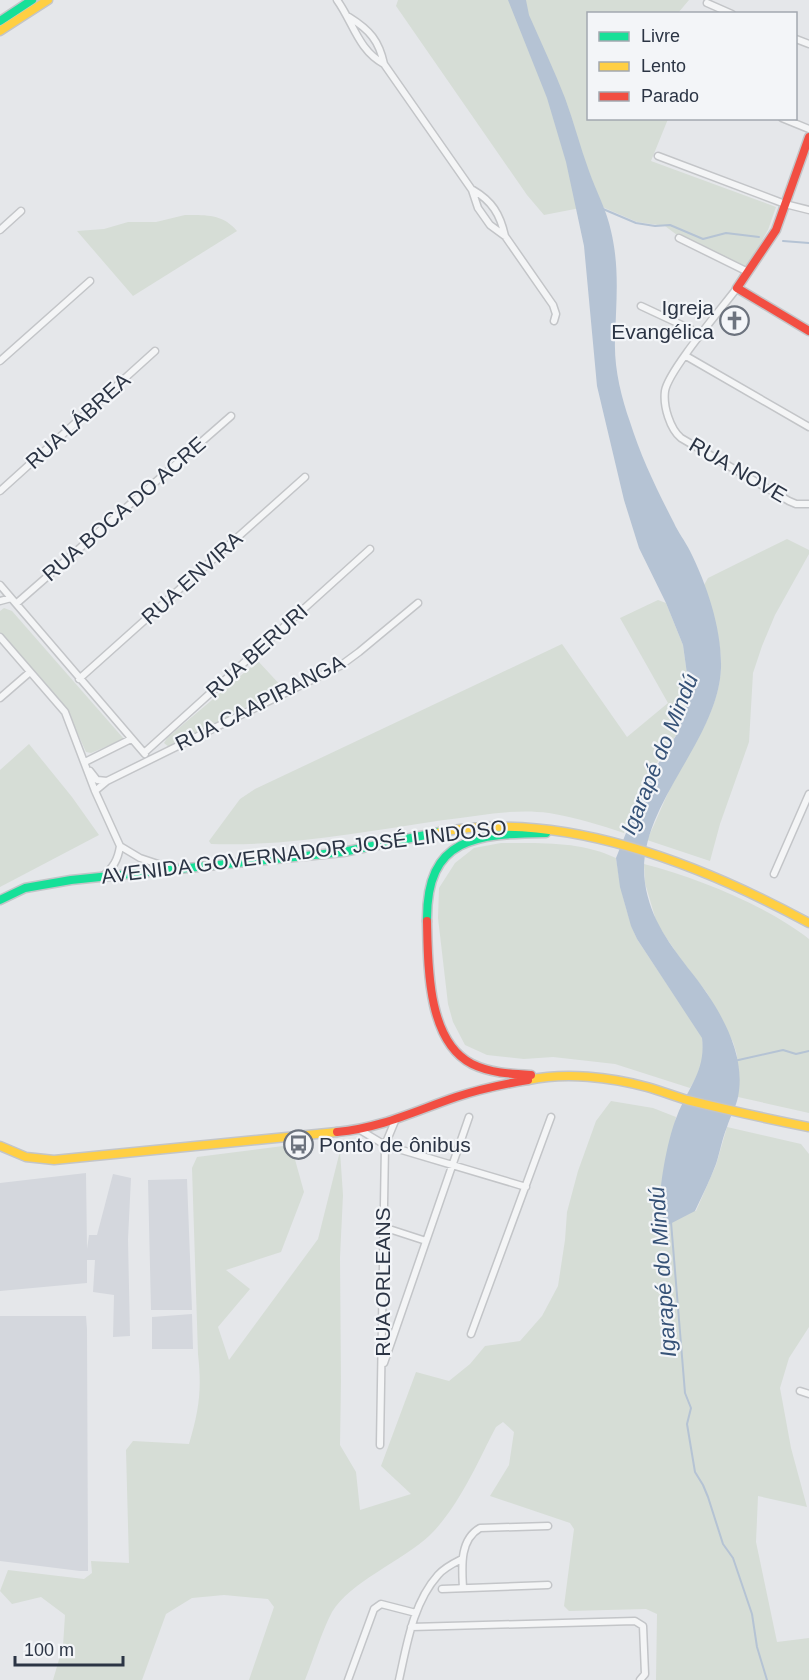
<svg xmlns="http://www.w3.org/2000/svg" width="809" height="1680" viewBox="0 0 809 1680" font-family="Helvetica,sans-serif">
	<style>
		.built { fill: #d4d7dd }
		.green { fill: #d6ddd6 }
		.water { fill: #b5c3d4 }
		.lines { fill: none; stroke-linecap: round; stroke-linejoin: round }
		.stream { stroke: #b5c3d4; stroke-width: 2 }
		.street-casing { stroke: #c3c5c8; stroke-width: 9 }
		.fast-casing { stroke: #c3c5c8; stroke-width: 11 }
		.slow-casing { stroke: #c3c5c8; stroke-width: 11 }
		.jam-casing { stroke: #c3c5c8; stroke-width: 11 }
		.street { stroke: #f4f5f6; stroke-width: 6 }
		.fast { stroke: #16e098; stroke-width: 8 }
		.slow { stroke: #ffcf43; stroke-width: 8 }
		.jam { stroke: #f24e42; stroke-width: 8 }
		.labels { text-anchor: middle; stroke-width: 4.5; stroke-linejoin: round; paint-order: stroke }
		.poi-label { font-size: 21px; fill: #2b3444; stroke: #f3f5f8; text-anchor: end }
		.street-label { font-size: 21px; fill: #2b3444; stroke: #f3f5f8 }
		.water-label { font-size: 22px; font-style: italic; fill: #365277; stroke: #f3f5f8 }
	</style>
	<rect width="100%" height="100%" fill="#e5e7ea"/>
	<path class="built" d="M86,1173L87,1249L89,1235H97L113,1174L131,1178L128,1239L130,1336L113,1337L114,1295L93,1292L95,1260H87V1283L0,1291V1183Z
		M187,1179L192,1310H151L148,1180Z
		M192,1314L193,1349H152V1317Z
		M0,1316H86L87,1329L88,1571H80L0,1561Z"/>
	<path class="green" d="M398,0H689L678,13L588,14V118L668,119L651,161L776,207L768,230L746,268L677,235L665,226L637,222L600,206L575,209L544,215L527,195L396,6Z
		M185,215C206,215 223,214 237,231L133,296L77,231L104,229L128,222H156Z
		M787,539L809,550V554L775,615L762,646L753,673L749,742L720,824L710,861L647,840C657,820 665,797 676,777C695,743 720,707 721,666C721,638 712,611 704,585L708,578Z
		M658,600L666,603L683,645L687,674V702L679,731L652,770L624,833C600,825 574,817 549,813C514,808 478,816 444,820C368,831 287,847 211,844L209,841L240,799L255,789L562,644L627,737L668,703L620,618Z
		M4,608L12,611L124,739L91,753L86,752L68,712L0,633V611Z
		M258,661L283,688L169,747L164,743L167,738Z
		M29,744L72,797L99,835L0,887V770Z
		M501,843C539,843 581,841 616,858C620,886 626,914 637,939L702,1037C705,1058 701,1070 690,1088L615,1064L553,1057L524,1059L487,1055L465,1045L453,1022L448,1004L438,918L439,888L455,863L474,848Z
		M644,864C696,877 767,906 809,939V1113L738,1097L737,1055L733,1042L707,993L680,958L657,924L645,883Z
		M611,1101L653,1108L676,1117L663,1180L660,1210L696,1211L716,1165L727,1127L801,1144L809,1154V1327L789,1358L780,1388L791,1448L807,1507L758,1496L756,1542L777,1642L809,1638V1680H656L657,1614L646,1609L569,1611L564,1606L574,1529L570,1523L490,1496L509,1465L514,1432L503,1422L496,1427C477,1463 459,1507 429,1536C403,1560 349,1583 332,1612C321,1633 314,1658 305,1680H249L274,1607L268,1599L224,1595L192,1598L166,1614L142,1680H53L63,1646L65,1615L41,1597L12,1604L0,1591L8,1570L84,1579L92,1573L91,1561L129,1563L126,1450L133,1441L189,1444C199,1410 202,1390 198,1354L192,1168L197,1157L291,1145L304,1192L281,1252L226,1270L250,1289L218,1327L229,1360L318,1239L340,1151L343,1195L340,1257L341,1381L340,1445L356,1472L360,1510L411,1494L381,1466L416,1372L449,1381L470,1364L485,1346L520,1341L542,1316L558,1286L565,1240L567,1212L578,1171L596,1121Z"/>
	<path class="water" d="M508,0H526L529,15C541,42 554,70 565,98C574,122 580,147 589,171C596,191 607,211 611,231C620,269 616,302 615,340C614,368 621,396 630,422C641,457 657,490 674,523C678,532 685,541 690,551C707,585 722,629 721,668C718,743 634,808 645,883C650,919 671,946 692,973C718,1006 747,1053 738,1097C736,1107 730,1117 727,1127C722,1139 720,1152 716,1164C710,1180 702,1196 695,1211L666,1226C664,1220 661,1214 660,1208C659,1185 668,1137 677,1116C688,1087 706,1071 702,1038L637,939L631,926L620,887L616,858L646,783L679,731L687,702V674L683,645L666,603L639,548L624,500L597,386L584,246L566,162L547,98Z"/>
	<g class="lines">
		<path class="stream" d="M603,209L636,223L655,226L670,225L703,239L726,233L759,237
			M783,241L809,243
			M734,1061L783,1050L796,1054L809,1051
			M671,1222L685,1393L691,1408L687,1424L695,1472L703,1485L708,1497L723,1544L733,1558L752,1614L757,1647L767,1680"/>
		<defs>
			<path id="street" d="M337,0C353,22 358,50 384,64
				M707,3L732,14
				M349,17C370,30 379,41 384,64L472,190L478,208L490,225L505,236L553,305L556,314L554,321
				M796,39L809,44
				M782,118L809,129
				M658,156L785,204L809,210
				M473,190C492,201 500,214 505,236
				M0,230L21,211
				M679,238L748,272
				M737,288C722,308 668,371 665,391C663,406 670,429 681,438L789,501L796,504H809
				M641,306L701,334
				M686,356L809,427
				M0,361L90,281
				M0,491L155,351
				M0,585L145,754
				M0,601L11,598
				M17,603L231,416
				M0,637L65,712L95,791L120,846L140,858L170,868
				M79,679L305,477
				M0,698L30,672
				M144,753L370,549
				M85,762L131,739
				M90,771L97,780L107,781
				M95,791L107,781L340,666L359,652L418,603
				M774,874L809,794
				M102,877C113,868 118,860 120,846
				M360,1130L385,1145L526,1187
				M383,1227L426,1241
				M471,1334L551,1117
				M384,1363L469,1117
				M800,1391L809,1394
				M380,1445L385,1145L395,1121
				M463,1588C462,1568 459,1540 480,1528L548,1526
				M442,1589L548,1585
				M411,1627L635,1621L643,1626L645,1674L640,1680
				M348,1680L374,1609L381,1604L416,1613
				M399,1680C407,1644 413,1603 438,1575C445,1567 454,1563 462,1559"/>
			<path id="fast" d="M0,21L32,0
				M0,900L25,888L71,880L343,852L440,832
				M427,921C426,836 477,834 546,833"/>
			<path id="slow" d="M0,31L48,0
				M440,832C563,809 702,865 809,923
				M528,1080C566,1072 610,1077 647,1087C661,1091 674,1096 687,1100C728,1110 768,1119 809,1127
				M0,1146L26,1157L54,1160L337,1132"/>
			<path id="jam" d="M809,137L776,230L737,288L809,331
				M427,921C428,965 427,1041 472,1064C490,1073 511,1074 531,1075
				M337,1132C381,1128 415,1111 456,1097C480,1089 504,1084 528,1080"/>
		</defs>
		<use href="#street" class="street-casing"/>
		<use href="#fast" class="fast-casing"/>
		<use href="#slow" class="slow-casing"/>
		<use href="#jam" class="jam-casing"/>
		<use href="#street" class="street"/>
		<use href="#fast" class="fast"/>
		<use href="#slow" class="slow"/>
		<use href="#jam" class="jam"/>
	</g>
	<defs>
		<symbol id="church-ring" viewBox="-11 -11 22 22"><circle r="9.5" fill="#f3f5f8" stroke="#6c737e" stroke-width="1.5"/><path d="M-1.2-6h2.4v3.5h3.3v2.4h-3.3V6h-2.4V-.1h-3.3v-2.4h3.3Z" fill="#6c737e"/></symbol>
		<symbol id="bus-ring" viewBox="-11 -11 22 22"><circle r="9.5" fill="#f3f5f8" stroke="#6c737e" stroke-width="1.5"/><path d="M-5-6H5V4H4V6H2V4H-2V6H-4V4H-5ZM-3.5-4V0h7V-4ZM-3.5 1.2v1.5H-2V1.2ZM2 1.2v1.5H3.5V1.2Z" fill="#6c737e"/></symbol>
	</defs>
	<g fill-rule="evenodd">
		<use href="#church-ring" x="718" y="304" width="33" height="33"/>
		<use href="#bus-ring" x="282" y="1128" width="33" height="33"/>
	</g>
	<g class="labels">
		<g class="poi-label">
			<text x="714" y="315">Igreja<tspan x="714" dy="24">Evangélica</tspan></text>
			<text x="319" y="1152" text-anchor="start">Ponto de ônibus</text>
		</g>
		<g class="street-label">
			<text transform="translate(78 421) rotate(-42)" y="7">RUA LÁBREA</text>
			<text transform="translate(738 470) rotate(30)" y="7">RUA NOVE</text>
			<text transform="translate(124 509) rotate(-41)" y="7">RUA BOCA DO ACRE</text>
			<text transform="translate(192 578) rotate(-42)" y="7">RUA ENVIRA</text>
			<text transform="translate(257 651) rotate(-42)" y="7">RUA BERURI</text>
			<text transform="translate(260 703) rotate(-27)" y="7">RUA CAAPIRANGA</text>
			<text transform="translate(304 852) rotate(-7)" y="7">AVENIDA GOVERNADOR JOSÉ LINDOSO</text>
			<text transform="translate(383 1282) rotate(-90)" y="7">RUA ORLEANS</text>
		</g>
		<g class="water-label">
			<text transform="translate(659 754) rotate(-68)" y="8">Igarapé do Mindú</text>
			<text transform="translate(662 1272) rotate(-94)" y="8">Igarapé do Mindú</text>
		</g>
	</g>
	<rect x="587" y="12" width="210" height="108" fill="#f3f5f8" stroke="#a3a8b0" stroke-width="1.5"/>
	<rect x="599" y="32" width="30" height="9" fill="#16e098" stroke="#a3a8b0" stroke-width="1.5"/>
	<text x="641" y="42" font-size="18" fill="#2b3444">Livre</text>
	<rect x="599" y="62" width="30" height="9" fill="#ffcf43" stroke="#a3a8b0" stroke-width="1.5"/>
	<text x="641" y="72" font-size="18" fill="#2b3444">Lento</text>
	<rect x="599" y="92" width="30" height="9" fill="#f24e42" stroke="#a3a8b0" stroke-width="1.5"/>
	<text x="641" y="102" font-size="18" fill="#2b3444">Parado</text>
	<path d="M15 1656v9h108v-9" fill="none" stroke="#2b3444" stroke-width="3"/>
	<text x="24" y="1656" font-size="18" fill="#2b3444" stroke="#f3f5f8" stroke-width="4.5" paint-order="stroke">100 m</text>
</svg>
